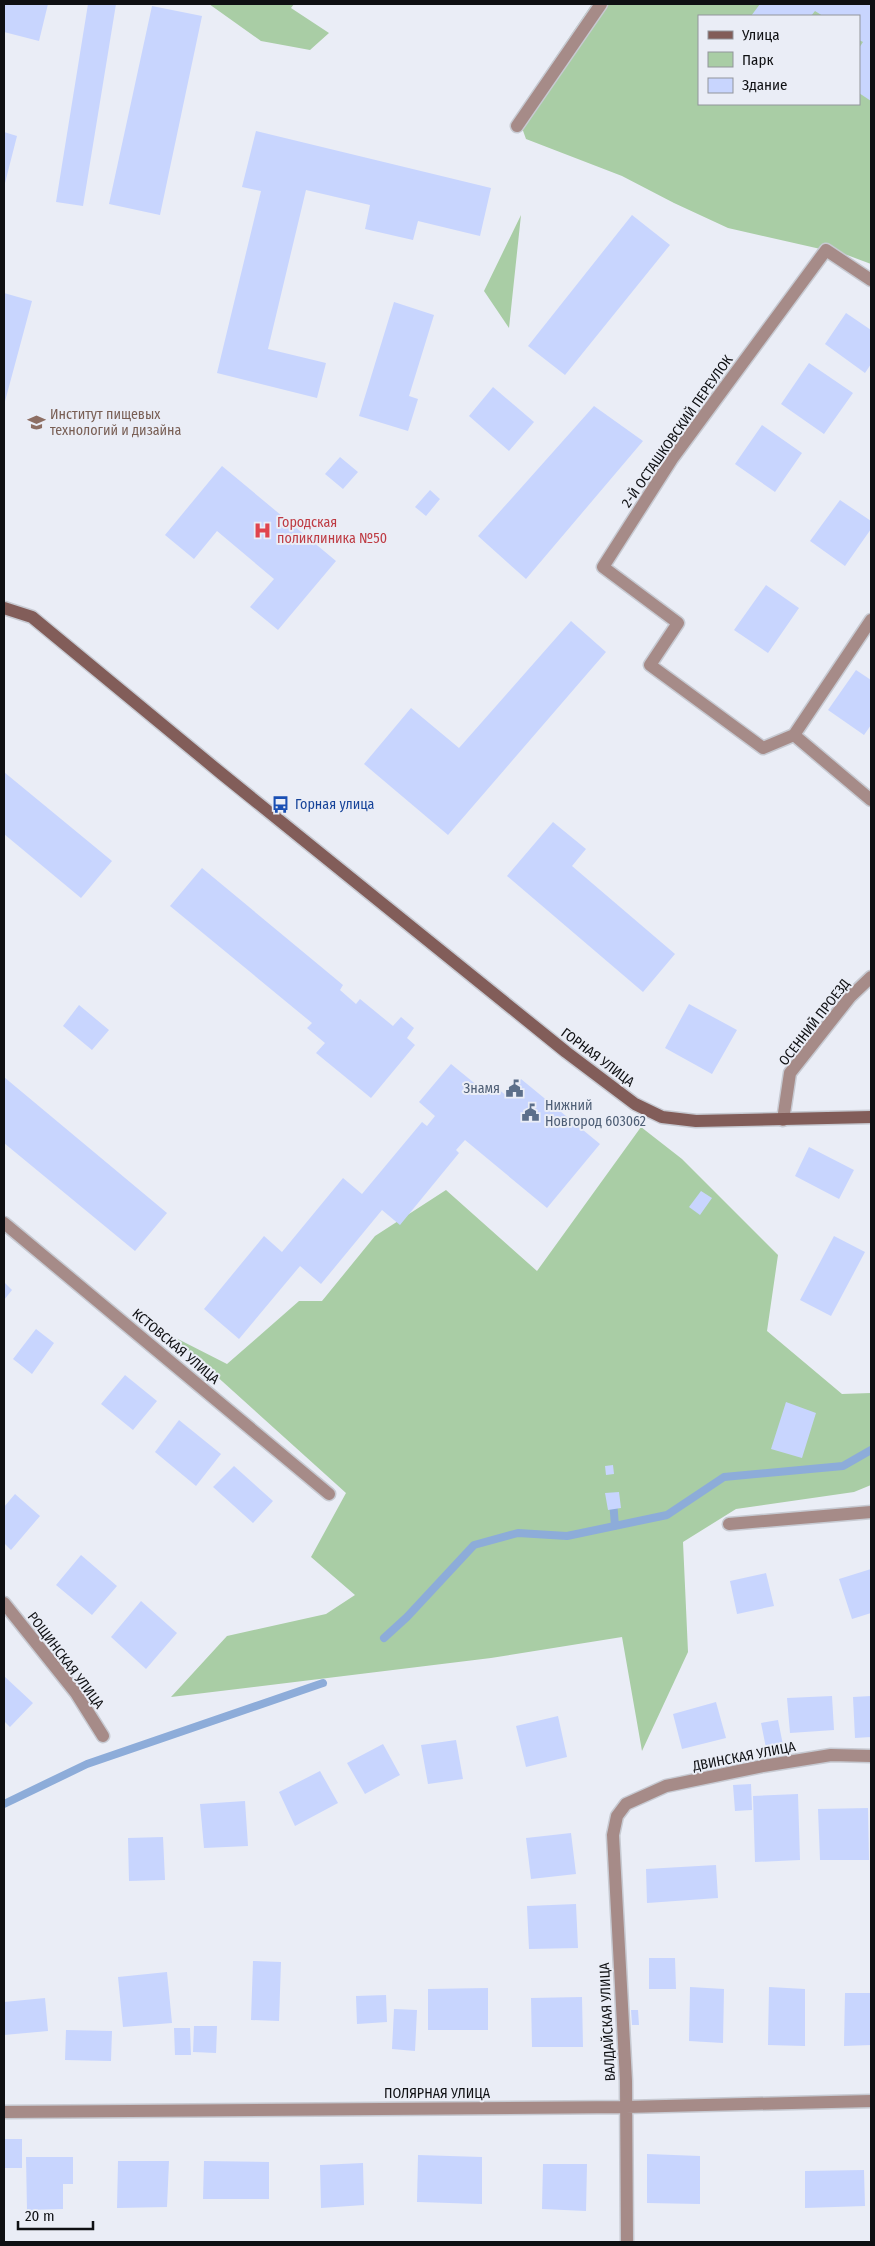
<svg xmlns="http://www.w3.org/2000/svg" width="875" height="2246" viewBox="0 0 875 2246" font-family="'Fira Sans Condensed',sans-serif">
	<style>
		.green { fill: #a9cda5; fill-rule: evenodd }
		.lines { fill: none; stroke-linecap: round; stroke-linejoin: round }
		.stream { stroke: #8dacd9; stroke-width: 8 }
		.building { fill: #c8d5fe }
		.minor-casing { stroke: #c7cad2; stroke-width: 15 }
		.secondary-casing { stroke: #c7cad2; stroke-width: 15 }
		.minor { stroke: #a68b88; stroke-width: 12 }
		.secondary { stroke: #825d59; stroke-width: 12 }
		.labels { text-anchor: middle; stroke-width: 4; stroke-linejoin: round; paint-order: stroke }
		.education-label { font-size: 14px; fill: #785e54; stroke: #eaedf6; text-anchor: start }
		.street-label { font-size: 14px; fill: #0f1013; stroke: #eaedf6 }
		.health-label { font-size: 14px; fill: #be3a42; stroke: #eaedf6; text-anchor: start }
		.transit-label { font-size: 14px; fill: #164399; stroke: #eaedf6; text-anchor: start }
		.service-label { font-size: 14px; fill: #4e5e75; stroke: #eaedf6; text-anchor: end }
	</style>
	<rect width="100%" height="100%" fill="#eaedf6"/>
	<path class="green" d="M209,4H294L291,8L329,33L310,50L261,41Z
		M592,4H871V264L847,255L728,228L674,203L622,176L526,139L517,114ZM699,16H859V104H699Z
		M521,215L509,328L484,291Z
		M641,1127L682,1159L778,1255L767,1331L842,1394L871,1393V1485L854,1492L736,1509L683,1542L688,1652L642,1751L622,1637L491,1658L171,1697L227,1636L326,1614L355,1595L311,1557L346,1493L172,1336L227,1364L299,1301H322L375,1236L446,1190L537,1271Z"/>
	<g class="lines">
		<path class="stream" d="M613,1500L615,1526
			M384,1638L407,1617L474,1545L518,1533L567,1536L667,1515L724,1477L843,1466L871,1450
			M4,1804L87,1764L323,1683"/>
	</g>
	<path class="building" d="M4,4H48L39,41L4,32Z
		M88,4H116L83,206L56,202Z
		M760,4H871V101L859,93V48L863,42L859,40V16H823L815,11L811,16H751Z
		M152,6L202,16L160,215L109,204Z
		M256,131L491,188L480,236L418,221L413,240L365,229L370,205L306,190L268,349L326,363L317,398L217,373L261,191L242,187Z
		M4,132L17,136L4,187Z
		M632,215L670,245L565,375L528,346Z
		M4,293L32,301L4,405Z
		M394,302L434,315L409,396L418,399L408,431L359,416Z
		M846,313L871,330V364L865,373L825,344Z
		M809,363L853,393L824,434L781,404Z
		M493,387L534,422L509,451L469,416Z
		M594,406L643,441L526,579L478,536Z
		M762,425L802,453L775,492L735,464Z
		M340,457L358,472L343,489L325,474Z
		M222,466L336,561L278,630L250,607L274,579L217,531L194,559L165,535Z
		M430,490L440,499L426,516L415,507Z
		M840,500L871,521V529L845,566L810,541Z
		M766,585L799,608L768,653L734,630Z
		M571,621L606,652L448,835L364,764L411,708L459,748Z
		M856,670L871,680V725L864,735L828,710Z
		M4,772L112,861L81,898L4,834Z
		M553,822L586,849L572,866L675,954L643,992L507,876Z
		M202,868L343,985L340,990L356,1004L360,999L393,1026L401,1017L414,1028L407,1038L415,1045L371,1098L316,1053L325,1043L307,1028L312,1023L170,906Z
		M689,1004L737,1030L712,1074L665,1048Z
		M79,1005L109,1030L92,1050L63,1026Z
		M451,1064L484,1091L490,1083L507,1096L521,1079L600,1144L547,1208L465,1140L456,1150L459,1153L400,1225L382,1210L321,1284L300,1266L239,1339L204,1309L264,1236L282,1252L343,1178L362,1194L422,1122L427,1126L435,1116L419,1102Z
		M4,1077L167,1213L135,1251L4,1143Z
		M809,1147L854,1170L839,1199L795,1176Z
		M701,1191L712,1198L700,1215L689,1207Z
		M834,1236L865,1252L831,1316L800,1300Z
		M4,1282L12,1290L4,1300Z
		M36,1329L54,1343L32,1374L13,1359Z
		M125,1375L157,1401L133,1430L101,1404Z
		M786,1402L816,1413L802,1458L771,1449Z
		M179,1420L221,1454L196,1486L155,1452Z
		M613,1465L614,1474L606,1475L605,1466Z
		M234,1466L273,1501L253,1523L213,1487Z
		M619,1492L621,1508L608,1510L605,1493Z
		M15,1494L40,1516L11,1550L4,1543V1507Z
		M81,1555L117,1586L92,1615L56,1585Z
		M871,1569V1613L852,1619L839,1579Z
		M766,1573L774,1606L737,1614L730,1581Z
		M141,1601L177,1633L146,1669L111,1637Z
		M4,1676L33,1703L10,1727L4,1721Z
		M832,1696L834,1730L790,1733L787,1698Z
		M871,1696V1737L855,1738L853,1697Z
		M716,1702L726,1738L682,1749L673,1714Z
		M558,1716L567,1757L526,1767L516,1726Z
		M778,1720L783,1745L766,1748L761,1723Z
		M456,1740L463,1779L428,1784L421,1745Z
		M383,1744L400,1775L365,1794L347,1763Z
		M320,1771L338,1803L295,1826L279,1792Z
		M751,1784L752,1810L735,1811L733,1785Z
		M798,1794L800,1860L755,1862L753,1796Z
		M245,1801L248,1846L204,1848L200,1804Z
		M868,1808L869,1860H820L818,1809Z
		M571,1833L576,1874L531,1879L526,1838Z
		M163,1837L165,1880L129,1881L128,1838Z
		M716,1865L718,1898L647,1903L646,1869Z
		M576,1904L578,1948L529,1949L527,1906Z
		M649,1958H675L676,1989H649Z
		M253,1961L281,1962L279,2021L251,2020Z
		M167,1972L172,2023L123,2027L118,1977Z
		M690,1987L724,1989L723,2043L689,2041Z
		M769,1987L805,1989V2046L768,2045Z
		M488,1988V2030H428V1989Z
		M845,1993H871V2045L844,2046Z
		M386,1995L387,2022L357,2024L356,1996Z
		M582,1997L583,2047H532L531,1998Z
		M45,1998L48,2031L4,2035V2002Z
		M394,2009L417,2010L415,2051L392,2049Z
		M631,2010H638L639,2025H632Z
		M194,2026H217L216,2053L193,2052Z
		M174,2028H190L191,2055H175Z
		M66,2030L112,2031L111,2061L65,2060Z
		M4,2139H22V2168H4Z
		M647,2154L700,2156V2204L647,2203Z
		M418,2155L482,2157V2204L417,2202Z
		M26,2157H73V2184H63V2209L27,2210Z
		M118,2161H169L167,2207L117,2208Z
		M204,2161L269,2162V2199H203Z
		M363,2163L364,2205L321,2208L320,2165Z
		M543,2164H587L586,2211L542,2209Z
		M864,2170L865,2206L805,2208V2171Z"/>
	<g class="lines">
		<defs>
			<path id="minor" d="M517,126L601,4
				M794,735L763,748L650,665L678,623L603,567L672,459L826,250L871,280
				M794,735L871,620
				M794,735L871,800
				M783,1120L790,1073L850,997L871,977
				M4,1223L329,1494
				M729,1524L871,1512
				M4,1603L76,1693L103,1736
				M4,2112L626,2107L871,2101
				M627,2242L626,2081L613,1835L617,1816L626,1804L666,1786L763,1766L831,1755L871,1756"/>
			<path id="secondary" d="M4,608L32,617L222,774L566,1052L635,1104L662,1117L696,1121L871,1117"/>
		</defs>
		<use href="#minor" class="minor-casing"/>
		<use href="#secondary" class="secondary-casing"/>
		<use href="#minor" class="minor"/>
		<use href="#secondary" class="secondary"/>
	</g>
	<defs>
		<symbol id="university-bare" viewBox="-9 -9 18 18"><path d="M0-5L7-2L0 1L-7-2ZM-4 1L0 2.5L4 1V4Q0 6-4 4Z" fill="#8d6e63" stroke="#eaedf6" stroke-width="2.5" paint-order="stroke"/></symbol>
		<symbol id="hospital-bare" viewBox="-9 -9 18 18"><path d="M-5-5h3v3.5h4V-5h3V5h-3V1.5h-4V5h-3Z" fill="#e0444e" stroke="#eaedf6" stroke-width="2.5" paint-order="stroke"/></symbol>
		<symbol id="bus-bare" viewBox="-9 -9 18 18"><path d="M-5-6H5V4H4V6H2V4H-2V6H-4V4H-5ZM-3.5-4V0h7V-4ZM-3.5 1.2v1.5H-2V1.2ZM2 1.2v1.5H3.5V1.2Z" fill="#1a4fb4" stroke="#eaedf6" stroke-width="2.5" paint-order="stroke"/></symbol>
		<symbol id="civic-bare" viewBox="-9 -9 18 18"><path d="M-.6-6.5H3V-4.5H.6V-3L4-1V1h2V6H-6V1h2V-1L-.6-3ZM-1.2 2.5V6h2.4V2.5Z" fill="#5c6f8a" stroke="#eaedf6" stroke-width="2.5" paint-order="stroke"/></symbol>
	</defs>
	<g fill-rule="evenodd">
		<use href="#university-bare" x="24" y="410" width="25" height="25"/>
		<use href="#hospital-bare" x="250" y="518" width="25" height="25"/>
		<use href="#bus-bare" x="268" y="792" width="25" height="25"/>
		<use href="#civic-bare" x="502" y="1076" width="25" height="25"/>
		<use href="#civic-bare" x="518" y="1100" width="25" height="25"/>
	</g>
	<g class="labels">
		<g class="education-label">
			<text x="50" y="419">Институт пищевых<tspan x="50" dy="16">технологий и дизайна</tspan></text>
		</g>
		<g class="street-label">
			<text transform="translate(677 431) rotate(-55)" y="5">2-Й ОСТАШКОВСКИЙ ПЕРЕУЛОК</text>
			<text transform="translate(814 1022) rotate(-52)" y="5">ОСЕННИЙ ПРОЕЗД</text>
			<text transform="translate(598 1057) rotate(37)" y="5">ГОРНАЯ УЛИЦА</text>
			<text transform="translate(176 1346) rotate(40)" y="5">КСТОВСКАЯ УЛИЦА</text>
			<text transform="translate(66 1660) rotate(53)" y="5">РОЩИНСКАЯ УЛИЦА</text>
			<text transform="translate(744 1756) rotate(-11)" y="5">ДВИНСКАЯ УЛИЦА</text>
			<text transform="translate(607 2022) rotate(-93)" y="5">ВАЛДАЙСКАЯ УЛИЦА</text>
			<text x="437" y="2098">ПОЛЯРНАЯ УЛИЦА</text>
		</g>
		<g class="health-label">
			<text x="277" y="527">Городская<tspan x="277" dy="16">поликлиника №50</tspan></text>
		</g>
		<g class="transit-label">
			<text x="295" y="809">Горная улица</text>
		</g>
		<g class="service-label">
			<text x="500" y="1093">Знамя</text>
			<text x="545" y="1110" text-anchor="start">Нижний<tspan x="545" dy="16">Новгород 603062</tspan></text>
		</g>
	</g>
	<rect width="875" height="2246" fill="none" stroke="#0f1013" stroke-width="10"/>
	<rect x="698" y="15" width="162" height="90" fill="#eaedf6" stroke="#92959b"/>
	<rect x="708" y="31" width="25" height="8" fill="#825d59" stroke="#92959b"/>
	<text x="742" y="40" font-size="15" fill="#0f1013">Улица</text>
	<rect x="708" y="52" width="25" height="15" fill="#a9cda5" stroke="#92959b"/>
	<text x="742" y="65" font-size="15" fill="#0f1013">Парк</text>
	<rect x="708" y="78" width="25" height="15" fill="#c8d5fe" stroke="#92959b"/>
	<text x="742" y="90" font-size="15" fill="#0f1013">Здание</text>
	<path d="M18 2221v8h75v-8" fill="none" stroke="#0f1013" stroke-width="2.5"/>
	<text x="25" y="2221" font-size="15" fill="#0f1013" stroke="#eaedf6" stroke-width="4" paint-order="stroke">20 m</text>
</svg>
